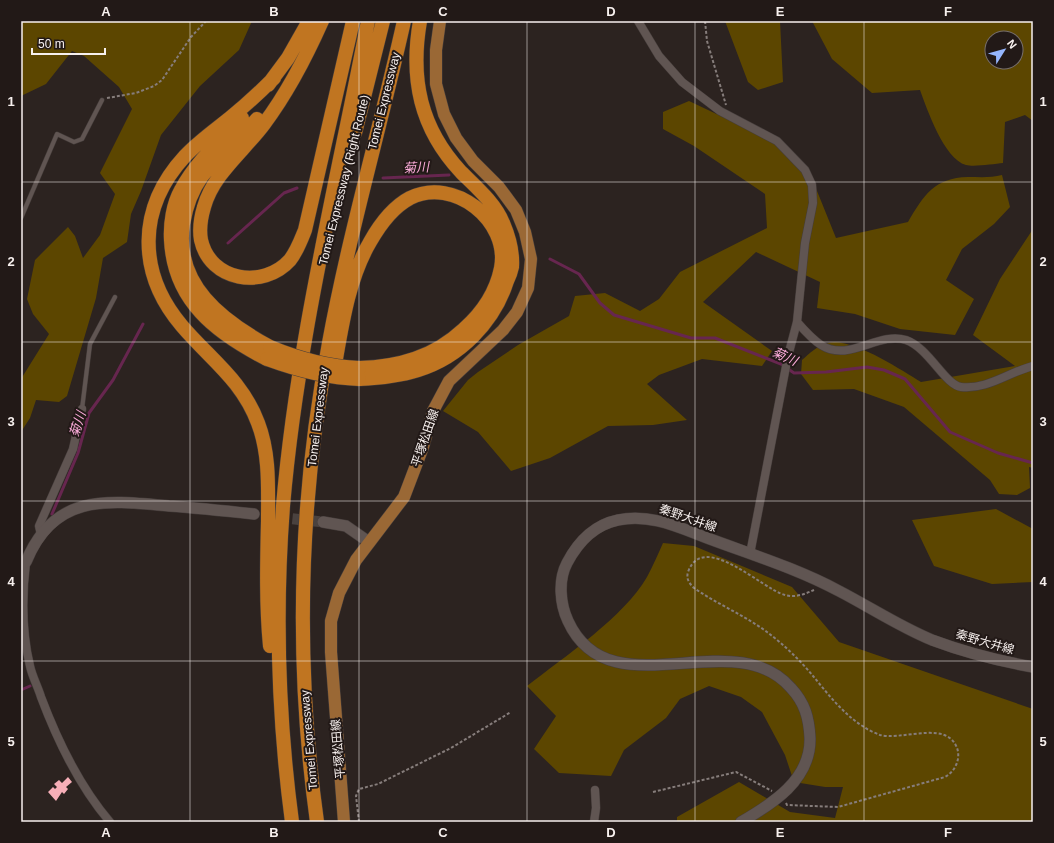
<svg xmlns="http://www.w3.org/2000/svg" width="1054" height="843" viewBox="0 0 1054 843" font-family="Arial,'Noto Sans JP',sans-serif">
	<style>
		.green { fill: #5c4600; fill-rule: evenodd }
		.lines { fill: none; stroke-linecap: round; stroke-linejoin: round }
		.stream { stroke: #67264f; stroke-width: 3 }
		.building { fill: #f7afb8 }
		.secondary-tunnel { stroke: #4a423f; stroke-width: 11; stroke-dasharray: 11 5.5; stroke-linecap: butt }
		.lane-casing { stroke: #463e3c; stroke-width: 5 }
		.street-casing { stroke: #463e3c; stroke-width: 9 }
		.secondary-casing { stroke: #463e3c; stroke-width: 12 }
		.primary-casing { stroke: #463e3c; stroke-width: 13 }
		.highway-casing { stroke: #463e3c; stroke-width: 15 }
		.path { stroke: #867d7b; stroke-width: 2; stroke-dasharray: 3 2; stroke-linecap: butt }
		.lane { stroke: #605552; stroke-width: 4 }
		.street { stroke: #605552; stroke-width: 8 }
		.secondary { stroke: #605552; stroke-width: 11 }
		.primary { stroke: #9a6835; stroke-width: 12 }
		.highway { stroke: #c07521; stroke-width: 14 }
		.highway-bridge-casing { stroke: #463e3c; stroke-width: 15; stroke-linecap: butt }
		.highway-bridge { stroke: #c07521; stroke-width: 14 }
		.grid { fill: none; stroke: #f7f0ee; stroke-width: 1; stroke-opacity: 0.55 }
		.labels { text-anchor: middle; stroke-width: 4; stroke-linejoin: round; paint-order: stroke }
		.street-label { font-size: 12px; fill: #f7f0ee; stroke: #221917 }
		.water-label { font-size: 13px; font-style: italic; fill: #fcacda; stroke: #221917 }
		.neatline { fill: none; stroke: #f7f0ee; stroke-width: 1.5 }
		.grid-label { font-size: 13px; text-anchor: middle; font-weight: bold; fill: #f7f0ee }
	</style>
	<rect width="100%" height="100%" fill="#2c2320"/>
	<path class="green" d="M21,21H252L239,50L200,86L161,135L141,191L131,214L127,242L103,258L96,298L67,396L59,402L36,400L30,418L21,432V379L49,334L33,314L27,299L35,260L68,227L75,236L83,258L100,235L115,194L100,173L132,109L119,87L84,56L72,51L46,84L21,96Z
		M725,21H780L783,82L758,90L748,82Z
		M812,21H1033V121L1025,115L1005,122L1003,163C994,164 974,167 966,165C944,159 927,109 920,90L872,93L832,59ZM992,38H1016V62H992Z
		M689,101L782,145L815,186L836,238L908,222C924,195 934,178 968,177C980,177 991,178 1002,175L1010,207L994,224L962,249L946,280L974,299L955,335L900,329L855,314L817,308L820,282L756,252L703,302L772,351L762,366L702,359L659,375L647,384L687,420L653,425L608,426L550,458L511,471L478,432L443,411L468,380L478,372L518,345L569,316L575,296L605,293L640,311L659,299L680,272L767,228L765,194L694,146L663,129V112Z
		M1033,229V468L1029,467L1030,488L1017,495L999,494L990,480L904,407L854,389L813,390L801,374L802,360C810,353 817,346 828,343C852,337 901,370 921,382L1015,366L973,335L1000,279Z
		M996,509L1033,529V582L992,584L934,566L912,520Z
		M663,543L694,546L792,587L839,642L1033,709V822H677V817L739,782L790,812L835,818L843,787H825L794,782L785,755L762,712L741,697L709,686L680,699L666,718L624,750L611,776L559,773L534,749L556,716L527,686C564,657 624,617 647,577C653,566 658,554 663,543Z"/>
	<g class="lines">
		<path class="stream" d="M383,178L449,175
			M228,243L284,193L297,188
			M550,259L579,274L600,303L614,315L691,338H715L781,364L794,373L826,372L867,367L884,370L905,379L950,432L998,453L1033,463
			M52,514L78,453L89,413L113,380L143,324
			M21,690L30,686"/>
	</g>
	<path class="building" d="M68,777L72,782L66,787L68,789L64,794L62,792L56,801L48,792L53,787L55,789L57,787L54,784L59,780L62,783Z"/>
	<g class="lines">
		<path class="secondary-tunnel" d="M276,517L323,522"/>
		<defs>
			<path id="lane" d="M21,218L57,134L74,142L82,139L102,100
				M82,409L90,344L115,297"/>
			<path id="street" d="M638,21L659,56L682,82L720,111L777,141L805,170L812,185L813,203L805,243L797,322L788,356L750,554
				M797,322C804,330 812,339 821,345C849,363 878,331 906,340C929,348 945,385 961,387C987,390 1009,372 1033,366
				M41,535L39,526L73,449L82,409
				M26,562C22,595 22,633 30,666C32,676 38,687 41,697C58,742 79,786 110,822
				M594,822L596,808L595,790"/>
			<path id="secondary" d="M323,522L346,526L369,542
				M21,563L26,562C54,493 107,500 169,506C197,508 226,511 254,514
				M741,822C772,804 811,780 810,738C809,718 805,703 791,688C733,621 610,713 568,621C560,604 558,580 567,563C578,542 594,525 618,520C651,513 680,528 710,539C753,555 798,569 839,591C870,607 900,627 932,640C964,652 999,661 1033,667"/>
			<path id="primary" d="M344,822L331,652V621L339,593L356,560L404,497L423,447L433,411L449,381L503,330L517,312L528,288L531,259L525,232L516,210L499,187L473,161L456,138L444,114L436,84V50L440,21"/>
			<path id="highway" d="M322,21C306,57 288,92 264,124C244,151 213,174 204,207C201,217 199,229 201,240C210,281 263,290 290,260C297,251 301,240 305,230L353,21
				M268,85L288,58L309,21
				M242,118C220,141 196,162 181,190C173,204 170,224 171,240C174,301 216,333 267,359
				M257,119C240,139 219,155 202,176C192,190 186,206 183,224C174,285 222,321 270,347
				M355,133L383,21
				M333,376C341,332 347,281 370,242C379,226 393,207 410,198C454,176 510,221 501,268C496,293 482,313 464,329C434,357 399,367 359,368
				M359,379C379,378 399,376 418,370C460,357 494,322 507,281C509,277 511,272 512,267C513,252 509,237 503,223C495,203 476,187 461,172C420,128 410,79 420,21
				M270,646C266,605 267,563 268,521C268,489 270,454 258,423C242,380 210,359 182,326C137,273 137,208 185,156C198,142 215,130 230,118C246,105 260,92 274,78
				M292,822C278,717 275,611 283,506C297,342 337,182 368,21
				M317,822C295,663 299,500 329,343C349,234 380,129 404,21"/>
		</defs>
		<use href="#lane" class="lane-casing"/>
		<use href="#street" class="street-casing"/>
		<use href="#secondary" class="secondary-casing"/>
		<use href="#primary" class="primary-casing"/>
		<use href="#highway" class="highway-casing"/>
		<path class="path" d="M705,21L707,41L726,105
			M107,98L136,93L154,86L162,80L191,37L206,21
			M653,792L736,772L772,791
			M786,803L787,805L838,807L945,777C958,770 964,751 951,739C936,725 899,740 880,735C875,733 868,730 864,727C843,714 828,694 813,676C800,660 783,644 767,632C744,615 717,604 694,588C689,583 686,579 688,572C703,530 762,589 785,595C795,598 805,594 814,590
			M359,822L356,796L359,789L378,784L451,748L511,712"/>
		<use href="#lane" class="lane"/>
		<use href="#street" class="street"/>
		<use href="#secondary" class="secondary"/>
		<use href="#primary" class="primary"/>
		<use href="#highway" class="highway"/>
		<defs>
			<path id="highway-bridge" d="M270,347C299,359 328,367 359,368
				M267,359C297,370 327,378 359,379"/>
		</defs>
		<use href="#highway-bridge" class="highway-bridge-casing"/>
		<use href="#highway-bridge" class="highway-bridge"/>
	</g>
	<path class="grid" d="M190,21V822M359,21V822M527,21V822M695,21V822M864,21V822M21,182H1033M21,342H1033M21,501H1033M21,661H1033"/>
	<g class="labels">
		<g class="street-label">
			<text transform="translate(384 101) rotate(-76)" y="4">Tomei Expressway</text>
			<text transform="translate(344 180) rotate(-76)" y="4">Tomei Expressway (Right Route)</text>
			<text transform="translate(318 417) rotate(-83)" y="4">Tomei Expressway</text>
			<text transform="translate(425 438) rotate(-71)" y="4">平塚松田線</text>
			<text transform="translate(688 518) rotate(19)" y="4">秦野大井線</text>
			<text transform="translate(985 642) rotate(16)" y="4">秦野大井線</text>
			<text transform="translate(309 740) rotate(-95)" y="4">Tomei Expressway</text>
			<text transform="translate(338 749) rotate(-95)" y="4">平塚松田線</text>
		</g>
		<g class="water-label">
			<text transform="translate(416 167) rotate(-3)" y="5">菊川</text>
			<text transform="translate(785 356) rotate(24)" y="5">菊川</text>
			<text transform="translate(77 424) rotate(-72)" y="5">菊川</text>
		</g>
	</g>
	<rect width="1054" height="843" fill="none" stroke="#221917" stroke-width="44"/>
	<g transform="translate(1004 50) rotate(53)"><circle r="19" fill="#221917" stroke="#776f6d"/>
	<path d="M0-3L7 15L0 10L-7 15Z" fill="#96b6fd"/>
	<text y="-6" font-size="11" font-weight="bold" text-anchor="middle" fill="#f7f0ee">N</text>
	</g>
	<path d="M32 48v6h73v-6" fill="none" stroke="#f7f0ee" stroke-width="2"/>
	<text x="38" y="48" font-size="12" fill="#f7f0ee" stroke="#221917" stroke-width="3" paint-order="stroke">50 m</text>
	<rect x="22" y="22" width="1010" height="799" class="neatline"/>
	<g class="grid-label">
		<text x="106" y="16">A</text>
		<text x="274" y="16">B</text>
		<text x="443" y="16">C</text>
		<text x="611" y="16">D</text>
		<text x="780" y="16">E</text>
		<text x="948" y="16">F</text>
		<text x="11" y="106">1</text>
		<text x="1043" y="106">1</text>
		<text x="11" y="266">2</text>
		<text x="1043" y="266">2</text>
		<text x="11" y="426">3</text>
		<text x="1043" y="426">3</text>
		<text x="11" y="586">4</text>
		<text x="1043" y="586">4</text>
		<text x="11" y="746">5</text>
		<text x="1043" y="746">5</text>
		<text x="106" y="837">A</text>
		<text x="274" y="837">B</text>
		<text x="443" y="837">C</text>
		<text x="611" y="837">D</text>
		<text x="780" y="837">E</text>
		<text x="948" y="837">F</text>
	</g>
</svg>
